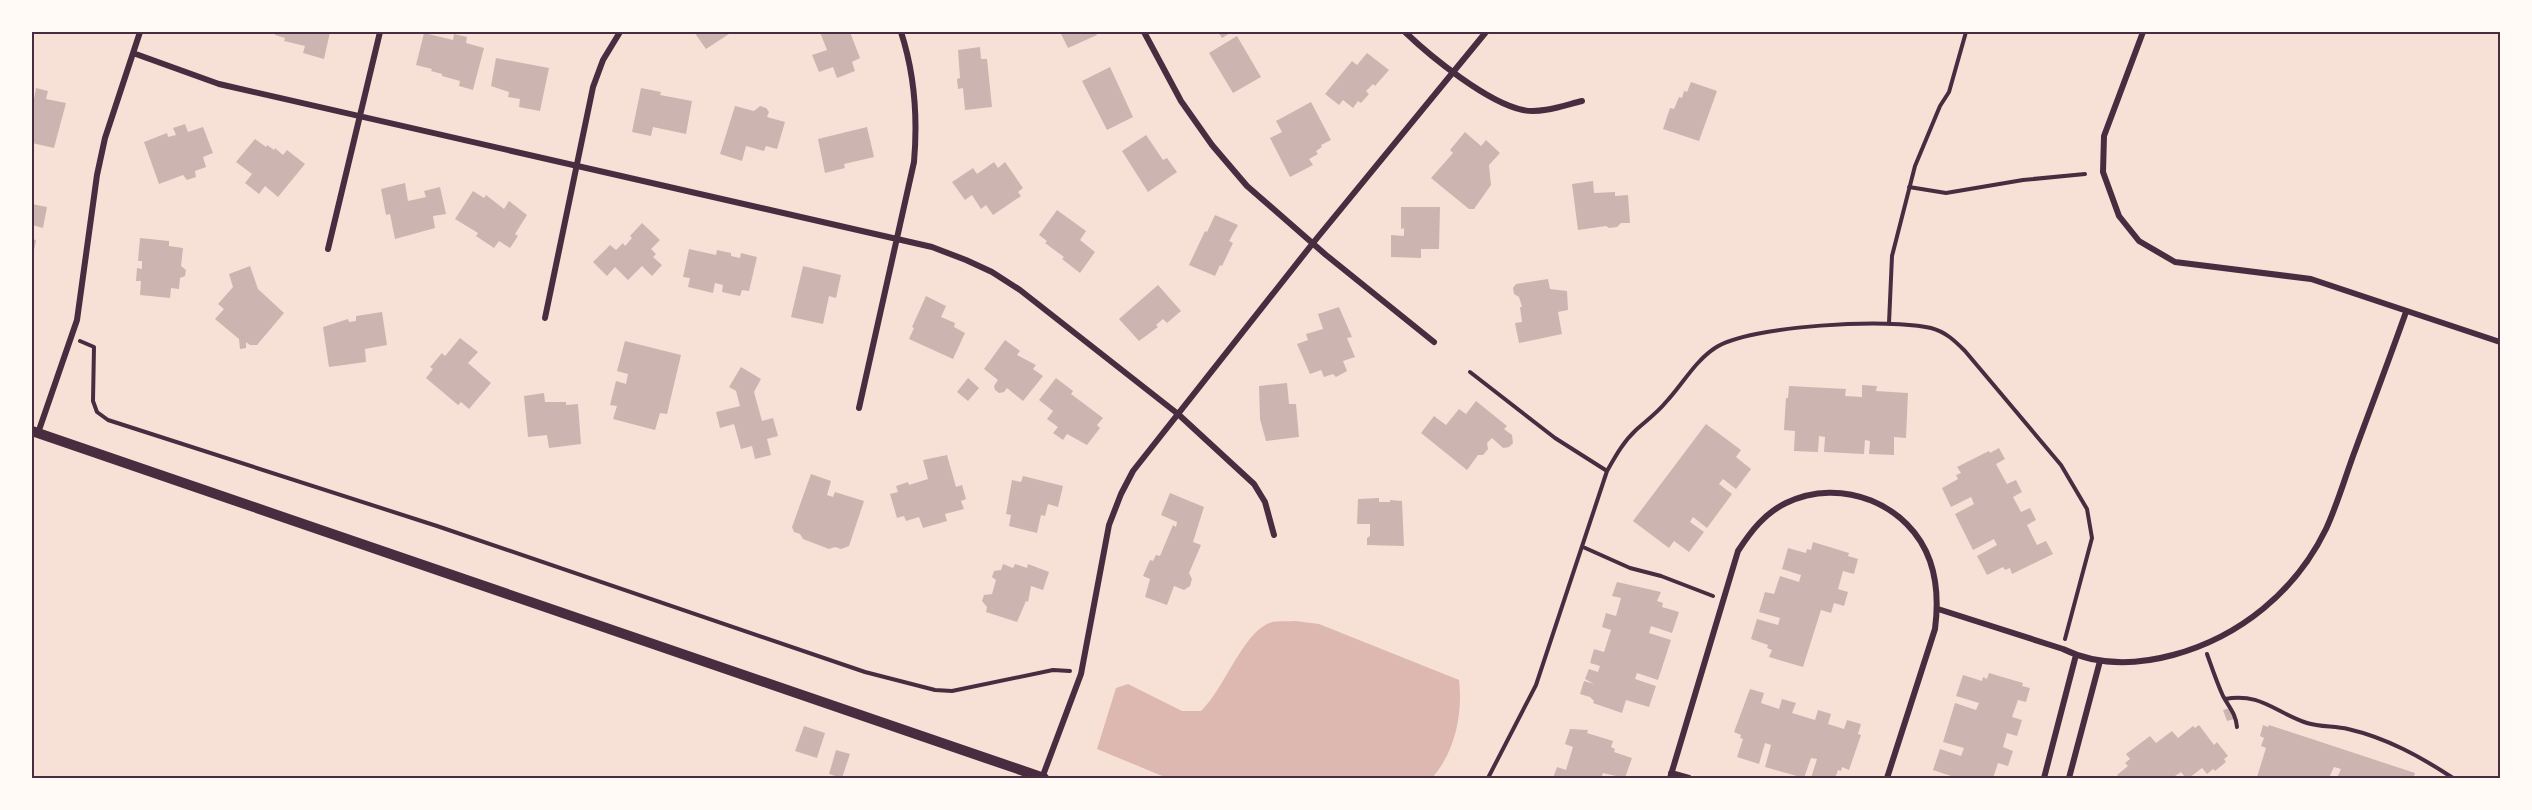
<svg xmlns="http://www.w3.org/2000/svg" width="2532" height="810" viewBox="0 0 2532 810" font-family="Inter,sans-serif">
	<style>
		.water { fill: #dcb8b0 }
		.building { fill: #ccb4b1 }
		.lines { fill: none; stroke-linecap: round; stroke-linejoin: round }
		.path { stroke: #4a2c40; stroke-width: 4 }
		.minor { stroke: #4a2c40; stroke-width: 6 }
		.tertiary { stroke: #4a2c40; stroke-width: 10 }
		.neatline { fill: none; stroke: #4a2c40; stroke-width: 2 }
	</style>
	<rect width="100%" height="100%" fill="#f7e1d7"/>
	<path class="water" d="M1295,621L1319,624L1459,680C1463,714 1455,752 1432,778H1167L1097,749L1116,688L1128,684L1182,711H1201C1224,689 1241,637 1267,624C1274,620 1287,622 1295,621Z"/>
	<path class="building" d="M276,32H330L324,59L303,53L305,46L284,41L285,38L275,35Z
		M694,32H732L706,49Z
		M820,32H850L860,58L852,62L855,71L837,78L833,67L819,72L812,55L827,50Z
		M1060,32H1095L1097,35L1068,48Z
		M1218,32H1232L1222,38Z
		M424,33L453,40L454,34L467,37L466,43L484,48L473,90L459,86L460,81L442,76V74L431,71L432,69L416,65Z
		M1237,36L1261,77L1233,93L1209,53Z
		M980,47L981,59H987L992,107L965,110L963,88L958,89L957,79L960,78L958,50Z
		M1367,53L1389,70L1375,86L1373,84L1366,91L1369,94L1361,103L1358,101L1353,108L1343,100L1339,105L1325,94L1352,61L1357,65Z
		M496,58L549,68L540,111L519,107L520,99L508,97L509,92L491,86Z
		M1110,67L1133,117L1107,130L1082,81Z
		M1691,82L1717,91L1699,141L1663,129L1670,108L1674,109L1679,97L1682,98L1684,91L1687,92Z
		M36,88L48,91L46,99L66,103L54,148L32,143V110Z
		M641,88L661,92L660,95L692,101L686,134L653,127L651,136L632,132Z
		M1311,102L1331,140L1321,145L1322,147L1316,151L1318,154L1309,159L1313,165L1290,177L1270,138L1282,132L1276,121Z
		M735,106L754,111L760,106L766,108L769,112L767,117L785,122L777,149L766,146L764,151L746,146L742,161L720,154Z
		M185,124L188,132L203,127L213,153L203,157L206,167L195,171L196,177L187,180L183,175L159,184L144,142L167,133L168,137L176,135L173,128Z
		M867,127L874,157L844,164L845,168L825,173L818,139Z
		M1465,132L1481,146L1486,140L1500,153L1489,165L1491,185L1474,209H1469L1431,178L1453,153L1450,150Z
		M1146,135L1163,160L1167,158L1177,172L1148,192L1122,151Z
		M255,139L266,147L267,145L274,150L275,148L283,155L287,150L305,164L278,197L265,186L259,194L245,183L252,174L236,162Z
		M994,162L998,168L1005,162L1023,188L1018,192L1021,196L993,215L986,205L981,209L972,195L965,200L952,182L973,168L977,174Z
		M1593,181L1594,193L1615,192V196L1628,195L1630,223H1621L1617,227L1609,228L1606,226L1578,230L1572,184Z
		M405,183L408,201L426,197L424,191L440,187L446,214L433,216L435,228L395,239L390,214L386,215L381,189Z
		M473,191L484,198L486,195L504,209L509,201L527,215L515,234L518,236L510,248L499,241L494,248L476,236L478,233L455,219Z
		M32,204L47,207L43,228L32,225Z
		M1401,207H1440L1439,249H1421V258L1391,257V235L1404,236V228L1401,229Z
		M1057,210L1086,231L1080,240L1095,252L1080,273L1062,259L1064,257L1045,243L1047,241L1039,235Z
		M1215,215L1238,225L1229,241L1233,243L1222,266L1220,265L1215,276L1189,265L1205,231L1207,232Z
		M642,223L660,240L651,249L656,254L653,257L662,265L652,276L642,266L628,280L615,267L607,276L593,262L610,245L616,250L623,243L625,246L632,238L630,236Z
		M140,238L169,241V246L183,248L181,266L186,270L185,276L180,278L179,289L171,288L170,298L140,295L141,281H136L137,268L142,269V261H138Z
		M32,239L36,240L34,250L32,249Z
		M689,249L716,255L717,250L731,253V256L740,258L741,253L757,257L749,291L742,290L740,296L722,292L723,285L715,283L713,293L688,287L690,278L683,277Z
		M250,266L258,289L284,313L257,345H250L246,342V348L240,349L239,339L215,319L224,309L218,304L233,287L229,274Z
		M803,266L841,275L836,298L829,296L823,324L791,317Z
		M1548,279L1550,289L1567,291L1568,310L1558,312L1562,334L1519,343L1515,323L1522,322L1520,307H1522L1519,297L1514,294L1513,288L1516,284Z
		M1158,285L1181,311L1167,323L1163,319L1156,325L1158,327L1139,341L1119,319Z
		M926,296L946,306L941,317L955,323L954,327L965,333L953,359L909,339L914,328L912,327Z
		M1339,307L1352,337L1347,338L1355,357L1343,361L1347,371L1336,377L1333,374L1324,377L1321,370L1310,374L1297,344L1308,340L1306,334L1323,329L1318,314Z
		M382,312L387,345L365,349L366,362L329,367L323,327L348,319L349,322L356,321V316Z
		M460,338L478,352L468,363L491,383L469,409L461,402L458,405L426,378L433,369L430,367L442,353L445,356Z
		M1005,340L1020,351L1017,355L1036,365L1033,369L1043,376L1023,401L1007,388L1004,392L999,393L995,390L994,386L998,380L984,369Z
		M625,341L681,355L667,414L660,413L655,430L613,419L617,406L610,405L616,381L626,384L628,374L617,371Z
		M741,367L761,379L754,392L762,421L773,418L778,436L767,439L771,455L755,459L752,446L741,449L734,424L720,428L716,412L740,406L736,391L729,387Z
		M968,378L979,388L968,401L957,392Z
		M1056,378L1073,391L1071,394L1103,418L1097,425L1100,428L1087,445L1067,434L1063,440L1053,433L1058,427L1047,419L1053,411L1039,400Z
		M1287,383L1289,404H1296L1299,437L1266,441L1260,419L1259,386Z
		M1862,385L1877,386L1876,391L1908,393L1906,438L1894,437V455L1869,454L1870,441L1865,440L1864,454L1824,452L1825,437L1819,436L1818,452L1794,451L1795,431L1784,430L1786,398H1788L1789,386L1846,389L1845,396L1862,397Z
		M544,393L545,402H566V405L578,404L581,444L549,448L547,435L528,437L524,396Z
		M1476,401L1507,426L1504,429L1512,435L1513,443L1509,447L1503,448L1492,438L1487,443L1488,449L1483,455H1478L1467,470L1421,433L1434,416L1446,425L1459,409L1466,414Z
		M1706,424L1741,450L1736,457L1751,469L1736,489L1723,479L1719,484L1732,494L1707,528L1693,517L1690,522L1704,532L1689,552L1674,541L1669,548L1633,521Z
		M1999,448L2005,459L1996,464L2007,484L2016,480L2022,492L2013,497L2021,512L2030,508L2036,520L2027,525L2037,545L2046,541L2053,554L2012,574L2010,568L2005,570L2003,567L1987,575L1977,556L1997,545L1994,539L1973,550L1955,514L1974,504L1971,497L1951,507L1942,488L1958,479L1956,475L1961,473L1957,467L1989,451L1990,453Z
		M947,455L956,487L962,485L966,499L961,501L964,509L945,514L947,521L923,528L919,517L906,521L904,516L897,518L890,494L898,492L896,486L908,482L909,485L928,479L923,460Z
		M811,474L831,481L827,495L833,497L835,492L864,501L849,546L841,549L835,547L829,549L803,539L800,534L794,532L792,527Z
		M1023,476L1063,486L1058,507L1048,504L1045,516L1041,515L1037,533L1009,526L1011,515L1006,514L1012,480L1021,482Z
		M1170,493L1204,507L1193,542L1201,545L1189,573L1192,579L1190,586L1184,590L1174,586L1167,605L1145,597L1150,579L1143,576L1150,560L1153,561L1156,555L1160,556L1173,525L1176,527L1177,522L1161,515Z
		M1379,498V502H1390V500L1402,501L1404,546L1367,545V538L1370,536V524H1357L1358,499Z
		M1813,542L1849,553L1848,556L1858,559L1854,574L1843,571L1838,589L1848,592L1844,606L1834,603L1831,613L1821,610L1803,667L1769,657L1772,650L1767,648L1768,645L1751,639L1757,619L1778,625L1780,618L1759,612L1765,592L1774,594L1780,576L1799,582L1801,575L1782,569L1788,548L1806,553L1807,549L1811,550Z
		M1003,564L1013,568L1015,564L1027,568L1028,564L1049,572L1043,590L1031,586L1028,602L1026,601L1017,622L986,612L987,607L982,601L984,595L992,594L996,580L992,577L994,571L1001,570Z
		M1617,582L1661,592L1657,601L1663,603L1662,607L1679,612L1672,633L1651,626L1649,633L1671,640L1658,680L1637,673L1635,679L1656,686L1649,707L1626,700L1622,713L1593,703L1594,701L1590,697L1580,694L1584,681L1594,684L1585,679L1589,669L1598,672L1600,666L1590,663L1594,649L1604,652L1611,630L1602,627L1606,613L1616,616L1621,598L1612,596Z
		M1989,673L2023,683L2022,686L2030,688L2026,702L2018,700L2012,717L2022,720L2017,736L2007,733L2003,747L2013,751L2008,766L1998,763L1993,778H1950L1951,776L1933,770L1940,749L1961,756L1964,748L1943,742L1955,703L1976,710L1979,703L1956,696L1963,675L1982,681L1983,677L1987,679Z
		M1750,689L1764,693L1761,703L1779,709L1782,699L1796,703L1792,713L1815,720L1818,710L1831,714L1828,724L1844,729L1847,720L1861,724L1858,734L1861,735L1849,770L1842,767L1841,771L1838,770L1835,778H1811L1817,759L1811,758L1804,778L1765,767L1771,745L1765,743L1759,764L1737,757L1743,739L1740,738L1741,735L1734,732Z
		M2230,708L2234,719L2227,721L2223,710Z
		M2199,725L2214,745L2217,742L2228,756L2224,759L2226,762L2215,771L2213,769L2207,774L2202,768L2189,778H2186L2181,772L2172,778H2120L2117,775L2128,766L2125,763L2130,759L2126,754L2150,736L2156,743L2172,731L2178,738L2193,726L2195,728Z
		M2263,725L2268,727L2269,725L2415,773L2414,776L2421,778H2337L2341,769L2334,767L2329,778L2257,777L2266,748L2261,746L2264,738L2260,736Z
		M804,726L825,733L817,758L795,751Z
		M1570,729L1588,730L1587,733L1613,741L1611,747L1615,749L1614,752L1632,758L1625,778L1603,773L1601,778H1553L1557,767L1566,770L1573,747L1565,744Z
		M836,750L850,754L842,778L829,774Z"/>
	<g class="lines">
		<path class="path" d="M1909,187L1946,193L2023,180L2085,174
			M1889,323L1892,256L1915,166L1940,106L1949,92L1966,32
			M80,341L94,347L93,401L97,412L108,420L437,526L865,672L935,690L952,691L1053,670L1070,671
			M1470,372L1555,438L1607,471
			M1583,547L1630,568L1661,576L1713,596
			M2207,654C2212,668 2217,683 2223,696C2229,707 2236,714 2237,727
			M2225,699C2260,692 2276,713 2307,723C2320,727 2335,726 2348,729C2387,738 2421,757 2453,778
			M1488,778L1536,685L1607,471C1615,457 1623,442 1636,430C1646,421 1657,413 1666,402C1682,385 1695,361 1715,348C1749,325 1891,318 1931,328C1946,332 1955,341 1965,351L2061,465L2087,509L2092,538L2065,639"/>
		<path class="minor" d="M1144,32L1181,101L1212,145L1247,186L1326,255L1434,342
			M1405,32C1431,57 1488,103 1523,110C1541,114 1565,105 1582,101
			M2143,32L2104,136L2103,172L2119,216L2139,241L2175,262L2311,279L2500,342
			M133,53L219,84L932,247L966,260L992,272L1020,290L1178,414L1254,484L1265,502L1274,535
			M328,249L380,32
			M545,318L593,87L603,60L620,32
			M859,408L914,162C918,116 915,75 901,32
			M38,433L77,320L97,175L105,138L140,32
			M1938,609L2063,649C2098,666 2136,665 2173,655C2240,637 2296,591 2326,529C2338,503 2346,474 2356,448C2373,402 2390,357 2406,312
			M1671,773L1689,778
			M1042,778L1081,674L1109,525L1121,494L1133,471L1313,243L1486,32
			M1670,778L1738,551C1751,531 1765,513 1786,503C1841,476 1910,504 1930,561C1938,584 1938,606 1935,629L1887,778
			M2044,778L2076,655
			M2069,778L2100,661"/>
		<path class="tertiary" d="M32,431L1044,778"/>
	</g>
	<rect width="2532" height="810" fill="none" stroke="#fffaf5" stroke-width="66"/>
	<rect x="33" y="33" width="2466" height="744" class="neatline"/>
</svg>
